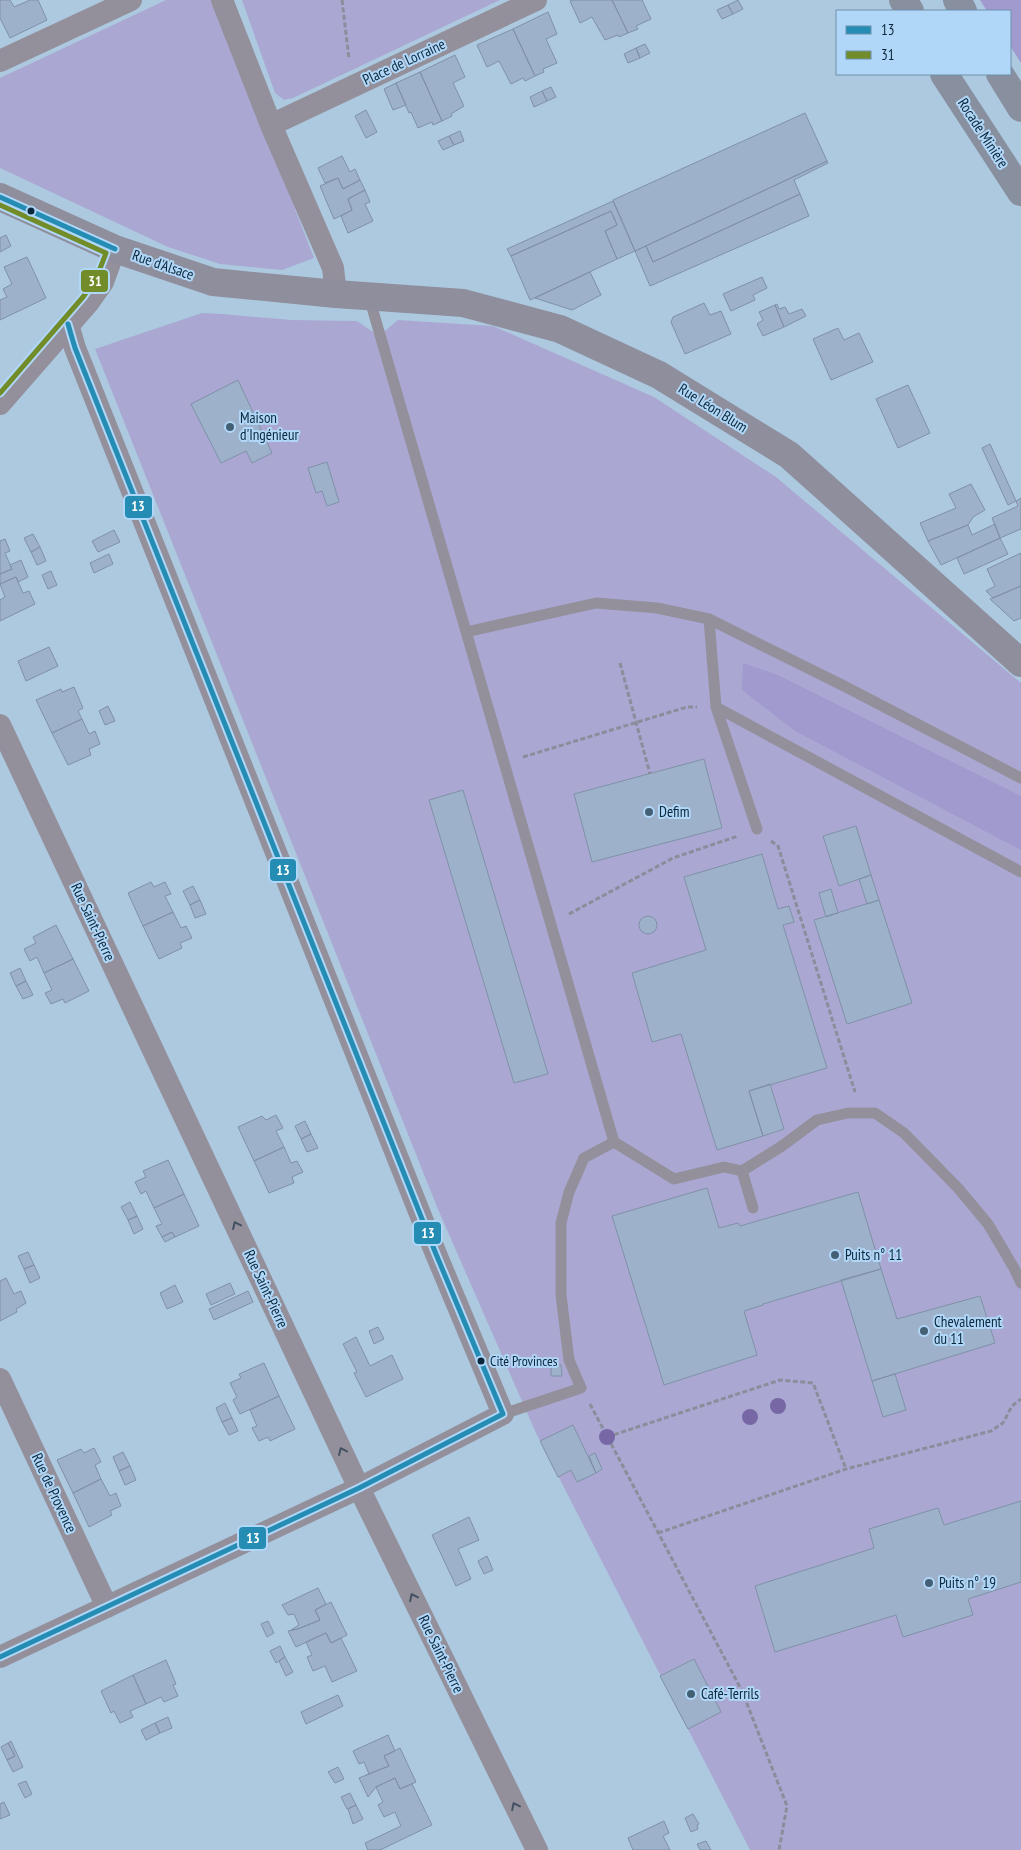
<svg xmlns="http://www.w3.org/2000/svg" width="1021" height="1850" viewBox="0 0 1021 1850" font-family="'PT Sans Narrow',sans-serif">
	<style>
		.green { fill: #aaa8d3 }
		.forest { fill: #a09ace }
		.building { fill: #9eb1ca; stroke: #7f91a7 }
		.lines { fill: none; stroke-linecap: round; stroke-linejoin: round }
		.path { stroke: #8a8d9a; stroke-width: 3; stroke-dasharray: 5 2.5; stroke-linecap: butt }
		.lane { stroke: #93909c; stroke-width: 11 }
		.street { stroke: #93909c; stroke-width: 22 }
		.secondary { stroke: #8e8e9d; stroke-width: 28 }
		.highway { stroke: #888f9f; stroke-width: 28 }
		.bus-1-casing { stroke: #b0d7f8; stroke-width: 9 }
		.bus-2-casing { stroke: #b0d7f8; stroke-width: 9 }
		.bus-1 { stroke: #258cb4; stroke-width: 5 }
		.bus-2 { stroke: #728c29; stroke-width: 5 }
		.tree { fill: #7768a5 }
		.oneway { stroke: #415162 }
		.bus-dot { fill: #0b273c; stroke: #b0d7f8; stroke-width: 2 }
		.poi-dot { fill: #446075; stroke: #b0d7f8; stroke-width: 2 }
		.labels { text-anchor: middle; stroke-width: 4; stroke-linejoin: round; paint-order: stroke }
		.bus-label { font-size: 14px; fill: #0b273c; stroke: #b0d7f8; text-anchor: start }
		.street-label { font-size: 15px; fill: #0b273c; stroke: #b0d7f8 }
		.poi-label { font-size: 15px; fill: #0b273c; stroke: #b0d7f8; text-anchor: start }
		.line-badge { stroke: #b0d7f8; stroke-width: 2 }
		.badge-label { font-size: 14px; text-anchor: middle; font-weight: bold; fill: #fff }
	</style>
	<rect width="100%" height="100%" fill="#adc9e0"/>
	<path class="green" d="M166,0H214L314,258L282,270L220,264L168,247L0,168V78Z
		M242,0H500L293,98L284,100L275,93Z
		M202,313L222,314L292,320L357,321L379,336L398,320L493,326L654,397L776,477L1021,683V1850H750L535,1431L437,1207L95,349Z"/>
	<path class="forest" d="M980,0H1021V63L1010,46V11H987Z
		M743,663L778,675L1021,796V850L795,731L742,690Z"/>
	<path class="building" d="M0,0H10L14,7L30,0H38L47,20L10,38L0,18Z
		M573,0H612L628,33L619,37L618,35L605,40L592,17L580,23L570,1Z
		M612,0H642L651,19L636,26L638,29L628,33Z
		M738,0L743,9L733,14L728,5Z
		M728,5L733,14L722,19L717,10Z
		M548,12L557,34L546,39L557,63L543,69L544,72L535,76L513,29Z
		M513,29L535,76L525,81L523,78L511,84L499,61L487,67L477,45Z
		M645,44L650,53L640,58L636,48Z
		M636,48L640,58L628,63L624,54Z
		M455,55L465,77L453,83L464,106L451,114L452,116L442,121L420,72Z
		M420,72L442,121L433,125L432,122L418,128L411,112L409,113L396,83Z
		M396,83L406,105L393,110L384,89Z
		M551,87L556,97L547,101L542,91Z
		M542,91L547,101L534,107L530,97Z
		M366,110L377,132L366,138L355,116Z
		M805,113L827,161L635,251L613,200Z
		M460,131L464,141L454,145L449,136Z
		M449,136L454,145L443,150L438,141Z
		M342,156L350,172L355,169L360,180L343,189L338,178L325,183L318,168Z
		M827,161L828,163L794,180L800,194L653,262L646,246Z
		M338,178L343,189L360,180L365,190L348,199L352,210L334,219L320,186Z
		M365,190L370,202L365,204L373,221L348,233L341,216L352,210L348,199Z
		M800,194L809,216L650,286L635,251L646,246L653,262Z
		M613,201L635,251L617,259L605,231L617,225L611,211L511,256L507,249Z
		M611,211L617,225L605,231L617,259L530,300L511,256Z
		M6,235L11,246L0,252V238Z
		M27,257L46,298L0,320V300L7,297L3,289L12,284L4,267Z
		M590,272L601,295L572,310L535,298Z
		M762,277L767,288L753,295L755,300L731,311L723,294Z
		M704,303L710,315L721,311L731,334L685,354L671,322L673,317Z
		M777,304L779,309L785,307L789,314L802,309L806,316L784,327L775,305Z
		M775,305L784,327L763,336L757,324L763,320L759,312Z
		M838,328L844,340L859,333L873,362L831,380L813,339Z
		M238,380L272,453L252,463L246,451L221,463L191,404Z
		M908,385L930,433L898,448L876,399Z
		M990,444L1016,501L1008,505L982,448Z
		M327,462L339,502L327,506L322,491L316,493L308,468Z
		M971,484L985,510L973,517L968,525L928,541L920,523L956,508L949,494Z
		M1021,498V529L1000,538L992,518L1018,506L1016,501Z
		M995,524L1000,538L941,565L928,541L968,525L972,535Z
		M114,530L120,542L98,552L92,541Z
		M33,534L40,547L31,552L24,538Z
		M1000,538L1008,554L964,574L957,558Z
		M5,539L10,551L5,553L12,569L0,574V541Z
		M40,547L46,561L37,565L31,552Z
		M1021,553V586L993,598L986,591L995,586L987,569Z
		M109,554L113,564L94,573L90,563Z
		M21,560L28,577L18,582L16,577L0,584V574L12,569L10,565Z
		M51,571L57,585L48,589L42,575Z
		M16,577L23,593L29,591L35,604L0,621V600L5,597L0,584Z
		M1021,586V618L1014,621L990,599Z
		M49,647L58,666L26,681L18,661Z
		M74,687L83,708L78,711L82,719L52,733L36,700L61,689L62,692Z
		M108,706L115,721L105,725L99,711Z
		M82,719L89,734L95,731L100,744L89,749L91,755L68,765L52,733Z
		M704,759L722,828L592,862L574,794Z
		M463,790L548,1074L514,1083L429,800Z
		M856,826L871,875L839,886L823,836Z
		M762,854L778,909L789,906L794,922L783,925L827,1068L749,1091L763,1136L717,1150L681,1034L652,1042L632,973L706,950L684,877Z
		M871,875L879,900L867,904L859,879Z
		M151,882L154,887L165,882L171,894L165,896L173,912L143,926L128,893Z
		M193,886L200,900L190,905L183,891Z
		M831,889L838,913L826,917L819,893Z
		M200,900L206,914L195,918L190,905Z
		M879,900L912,1003L847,1024L814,920Z
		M173,912L181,928L186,926L192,938L180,943L182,948L159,959L143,926Z
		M639 925a9 9 0 1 1 18 0a9 9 0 1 1-18 0Z
		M56,925L73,959L44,973L37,957L30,961L24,949L36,943L33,937Z
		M73,959L89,991L65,1003L63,999L51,1004L45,993L52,990L44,973Z
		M20,968L26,981L16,986L10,973Z
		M26,981L33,995L23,999L16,986Z
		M770,1084L784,1129L763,1136L749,1091Z
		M276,1115L283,1128L276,1131L284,1147L254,1161L238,1127L262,1116L266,1120Z
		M305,1121L311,1134L301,1139L295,1126Z
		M311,1134L318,1148L307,1152L301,1139Z
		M284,1147L291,1163L297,1161L303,1172L292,1177L294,1183L269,1193L254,1161Z
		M168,1160L184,1194L154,1208L146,1191L141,1194L135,1182L146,1177L143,1171Z
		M707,1188L719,1228L738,1223L740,1226L858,1192L881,1269L763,1304V1305L744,1311L757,1355L664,1385L612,1216Z
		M184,1194L199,1226L175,1237L172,1232L162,1237L156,1226L162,1224L154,1208Z
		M130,1202L137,1216L128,1220L121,1207Z
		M137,1216L143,1229L134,1234L128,1220Z
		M172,1232L175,1237L165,1242L162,1237Z
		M28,1252L34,1265L24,1269L18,1256Z
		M34,1265L40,1278L30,1283L24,1269Z
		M881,1269L897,1319L980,1296L995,1343L872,1381L841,1280Z
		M6,1278L14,1294L21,1291L26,1303L16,1309L17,1312L0,1321V1281Z
		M230,1283L235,1294L211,1305L206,1294Z
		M175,1285L183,1302L167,1309L160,1293Z
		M248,1291L253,1302L214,1320L209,1309Z
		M378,1327L384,1339L374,1344L369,1331Z
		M356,1337L370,1366L392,1355L403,1379L366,1397L354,1373L357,1372L343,1344Z
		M264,1363L279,1396L240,1414L233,1400L237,1397L230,1383L241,1378L239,1374Z
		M551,1365H561L562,1376H551Z
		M895,1374L906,1410L883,1417L872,1381Z
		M279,1396L295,1429L270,1441L268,1437L259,1441L252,1428L257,1426L250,1410Z
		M225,1403L232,1418L222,1422L216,1408Z
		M232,1418L238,1431L229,1435L222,1422Z
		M573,1425L596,1473L577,1482L571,1470L558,1477L540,1441Z
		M94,1448L101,1462L95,1465L101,1479L73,1493L57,1460L81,1449L84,1453Z
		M123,1452L130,1466L119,1471L113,1457Z
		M595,1453L602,1469L596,1473L589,1456Z
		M130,1466L136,1480L125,1485L119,1471Z
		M101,1479L110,1496L116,1493L121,1506L110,1511L112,1515L89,1527L73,1493Z
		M1021,1501V1582L968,1599L973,1615L903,1637L896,1615L775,1652L755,1586L874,1548L869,1529L938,1508L944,1525Z
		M469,1517L479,1540L458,1549L471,1579L456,1586L432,1535Z
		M487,1556L493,1570L484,1574L478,1561Z
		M318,1588L326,1604L315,1610L320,1620L298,1629L291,1630L299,1625L294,1614L288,1615L282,1605Z
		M331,1602L347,1635L331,1643L326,1633L296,1647L288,1631L298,1629L320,1620L315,1610Z
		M268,1621L274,1633L267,1637L261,1624Z
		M326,1633L331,1643L341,1638L357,1671L332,1682L325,1666L313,1671L307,1657L312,1655L306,1642Z
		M280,1646L285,1657L276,1663L270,1651Z
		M285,1657L293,1672L286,1676L279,1661Z
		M694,1659L721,1712L688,1729L660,1676Z
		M166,1660L176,1684L173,1685L178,1696L164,1702L161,1697L146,1704L133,1675Z
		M133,1675L146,1704L130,1711L133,1717L120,1723L114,1711L111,1713L101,1691Z
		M338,1695L343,1706L306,1724L301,1712Z
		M168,1717L172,1728L160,1733L155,1723Z
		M155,1723L160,1733L146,1740L141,1730Z
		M388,1735L395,1751L384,1756L389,1766L366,1775L369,1774L364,1762L359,1764L353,1751Z
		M11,1741L23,1767L13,1772L7,1760L15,1756L8,1743Z
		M8,1743L15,1756L7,1760L1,1747Z
		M400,1748L416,1782L400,1789L395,1778L376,1787L368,1797L359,1778L389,1766L384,1756Z
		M338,1767L344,1779L335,1783L328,1772Z
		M395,1778L400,1789L412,1784L432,1825L380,1850H368L365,1843L401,1826L395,1812L384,1817L378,1805L383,1802L376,1787Z
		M26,1781L32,1794L25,1798L18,1784Z
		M350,1793L356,1805L347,1809L341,1797Z
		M4,1802L10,1815L0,1819V1804Z
		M356,1805L363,1819L353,1824L348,1809Z
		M693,1814L699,1824L697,1825L698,1829L691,1832L685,1818Z
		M664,1821L669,1833L663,1836L670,1850H633L628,1838Z
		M706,1841L711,1850H700L697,1844Z"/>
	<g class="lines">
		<path class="path" d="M342,0L349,59
			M620,663L650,774
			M523,757L687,707H697
			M771,841L778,846L855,1092
			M569,914L673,858L738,836
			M590,1404L742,1691L787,1806L779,1850
			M607,1437L780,1380L813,1383L846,1469
			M658,1533L846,1469L991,1431L1003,1423L1012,1406L1021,1399"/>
		<path class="lane" d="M369,297L614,1142L584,1158L569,1192L561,1223V1295L569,1360L581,1388L503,1414
			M709,619L716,707L757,829
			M466,632L596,603L657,608L709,619L844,686L1021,778
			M716,707L1021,872
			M614,1142L674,1179L724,1167L742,1171L753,1208
			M742,1171L782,1146L817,1120L848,1113H875L904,1133L958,1188L988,1224L1014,1268L1021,1283"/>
		<path class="street" d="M222,0L271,125L333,268L336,294
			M0,61L131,0
			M271,125L536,0
			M0,404L89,302L103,282L115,249
			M0,725L359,1488L537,1850
			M0,1379L107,1607
			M0,1657L359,1488L503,1414L436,1254L75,348L68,324"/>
		<path class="secondary" d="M0,197L115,249L213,282L336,294L463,303L560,329L659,375L789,455L1021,663"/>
		<path class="highway" d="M903,0L910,11
			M957,0L963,11
			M944,74L1021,192
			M1000,74L1021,108"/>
		<defs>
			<path id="bus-1" d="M0,197L115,249
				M68,324L75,348L436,1254L503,1414
				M0,1657L359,1488L503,1414"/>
			<path id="bus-2" d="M0,205L106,253L96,279L83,297L0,393"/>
		</defs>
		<use href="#bus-1" class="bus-1-casing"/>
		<use href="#bus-2" class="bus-2-casing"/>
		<use href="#bus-1" class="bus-1"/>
		<use href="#bus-2" class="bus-2"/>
	</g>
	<g class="tree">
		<circle cx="778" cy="1406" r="8"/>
		<circle cx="750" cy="1417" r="8"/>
		<circle cx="607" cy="1437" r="8"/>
	</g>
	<defs><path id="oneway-chevron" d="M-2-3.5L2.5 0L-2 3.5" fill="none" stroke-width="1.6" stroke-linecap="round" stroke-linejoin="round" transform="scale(1.25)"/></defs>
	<g class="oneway">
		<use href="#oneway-chevron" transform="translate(236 1225) rotate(-115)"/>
		<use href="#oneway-chevron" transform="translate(342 1451) rotate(-115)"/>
		<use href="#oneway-chevron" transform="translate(413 1597) rotate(-116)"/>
		<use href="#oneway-chevron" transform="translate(515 1806) rotate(-116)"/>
	</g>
	<g class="bus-dot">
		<circle cx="31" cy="211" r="4.5"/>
		<circle cx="481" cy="1361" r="4.5"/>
	</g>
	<g class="poi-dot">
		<circle cx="230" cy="427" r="5"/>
		<circle cx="649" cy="812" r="5"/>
		<circle cx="835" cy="1255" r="5"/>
		<circle cx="924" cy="1331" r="5"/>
		<circle cx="929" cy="1583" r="5"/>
		<circle cx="691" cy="1694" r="5"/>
	</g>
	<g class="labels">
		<g class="bus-label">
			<text x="490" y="1366">Cité Provinces</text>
		</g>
		<g class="street-label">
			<text transform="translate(404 62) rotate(-25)" y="5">Place de Lorraine</text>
			<text transform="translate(983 133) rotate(57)" y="5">Rocade Minière</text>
			<text transform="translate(163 265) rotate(19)" y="5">Rue d'Alsace</text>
			<text transform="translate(713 408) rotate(32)" y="5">Rue Léon Blum</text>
			<text transform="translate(93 922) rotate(65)" y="5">Rue Saint-Pierre</text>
			<text transform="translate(266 1289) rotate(65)" y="5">Rue Saint-Pierre</text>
			<text transform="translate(54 1493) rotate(65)" y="5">Rue de Provence</text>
			<text transform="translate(441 1654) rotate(64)" y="5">Rue Saint-Pierre</text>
		</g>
		<g class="poi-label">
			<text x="240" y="423">Maison<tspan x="240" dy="17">d'Ingénieur</tspan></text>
			<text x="659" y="817">Defim</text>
			<text x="845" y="1260">Puits n° 11</text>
			<text x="934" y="1327">Chevalement<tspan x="934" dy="17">du 11</tspan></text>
			<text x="939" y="1588">Puits n° 19</text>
			<text x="701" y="1699">Café-Terrils</text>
		</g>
	</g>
	<g class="line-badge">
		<rect x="80" y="269" width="29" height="24" rx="5" fill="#728c29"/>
		<rect x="124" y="495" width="29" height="24" rx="5" fill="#258cb4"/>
		<rect x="269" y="858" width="28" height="24" rx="5" fill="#258cb4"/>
		<rect x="413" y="1221" width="29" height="24" rx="5" fill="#258cb4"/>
		<rect x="238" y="1526" width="29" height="24" rx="5" fill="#258cb4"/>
	</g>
	<g class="badge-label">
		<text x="95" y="286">31</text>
		<text x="138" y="511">13</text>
		<text x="283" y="875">13</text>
		<text x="428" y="1238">13</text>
		<text x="253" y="1543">13</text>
	</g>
	<rect x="836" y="10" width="175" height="65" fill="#b0d7f8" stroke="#6e91ad"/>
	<rect x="846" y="26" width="25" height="8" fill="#258cb4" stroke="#6e91ad"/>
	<text x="881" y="35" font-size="15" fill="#0b273c">13</text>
	<rect x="846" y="51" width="25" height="8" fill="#728c29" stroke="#6e91ad"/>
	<text x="881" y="60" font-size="15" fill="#0b273c">31</text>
</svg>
